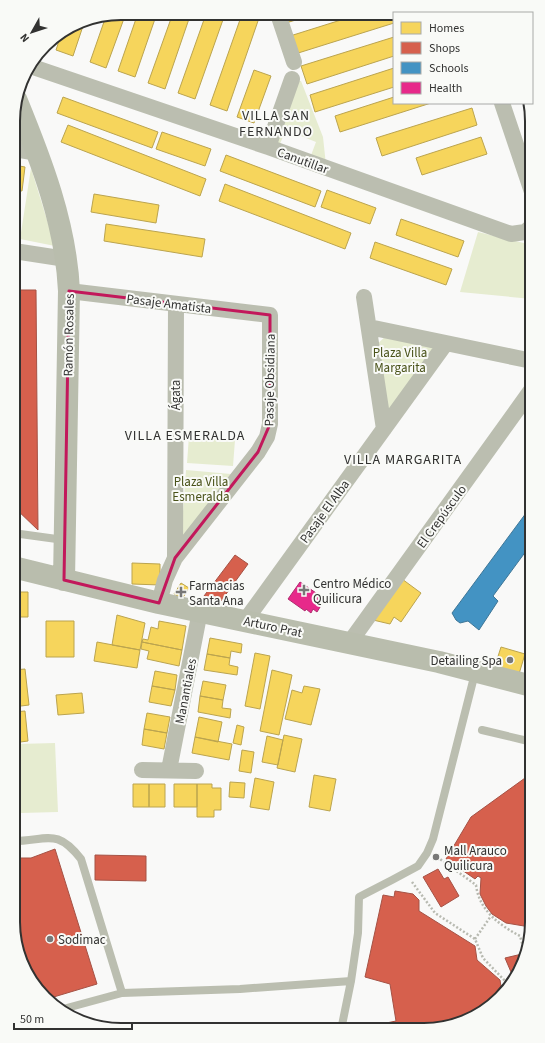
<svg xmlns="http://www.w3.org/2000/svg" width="545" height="1043" viewBox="0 0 545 1043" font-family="'Source Sans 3',sans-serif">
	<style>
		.green { fill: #e6ecd0 }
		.homes { fill: #f6d55c; stroke: #bba44f }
		.shops { fill: #d6604d; stroke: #a55245 }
		.schools { fill: #4393c3; stroke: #3e7697 }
		.health { fill: #e7298a; stroke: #b12c6f }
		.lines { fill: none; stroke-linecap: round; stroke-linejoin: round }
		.path { stroke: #b8bab1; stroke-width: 2.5; stroke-dasharray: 2 2; stroke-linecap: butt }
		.lane { stroke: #bbbeb0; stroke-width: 8 }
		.street { stroke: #bbbeb0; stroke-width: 16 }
		.secondary { stroke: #b9bdad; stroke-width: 22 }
		.marked { fill: none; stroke: #c2185b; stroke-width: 3; stroke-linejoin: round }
		.poi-dot { fill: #787877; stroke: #f9faf7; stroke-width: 1.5 }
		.labels { text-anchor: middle; stroke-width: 4; stroke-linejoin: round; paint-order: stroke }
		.street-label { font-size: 13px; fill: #323231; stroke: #f9faf7 }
		.park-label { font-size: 13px; fill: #495219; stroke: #f9faf7 }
		.poi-label { font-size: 13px; fill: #323231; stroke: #f9faf7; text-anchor: start }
		.neighbourhood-label { font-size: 14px; letter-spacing: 1px; fill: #323231; stroke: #f9faf7 }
		.rim { fill: none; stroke: #323231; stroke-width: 2 }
	</style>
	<rect width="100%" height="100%" fill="#f9f9f8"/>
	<path class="green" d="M299,81H301L323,137L326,165L310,158L316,142L286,130L279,146L275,145Z
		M14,115L26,143L14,141Z
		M31,168L55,246L20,239Z
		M478,232L532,245V299L460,292Z
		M387,335L436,346L386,416L375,346Z
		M189,436L235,440L233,466L187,463Z
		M186,470L231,474L181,539Z
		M55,743L58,812L21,813L18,744Z"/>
	<path class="homes" d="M121,13H126L106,68L90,62L106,16Z
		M138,13H157L135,77L118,71Z
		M173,13H191L165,89L148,83Z
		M206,14H225L195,99L178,93Z
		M242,14H249L259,18L227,111L210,105Z
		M283,14H315L286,23Z
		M360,14L394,15V23L295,54L290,36Z
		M85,20L73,56L56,50L62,32L80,21Z
		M394,37V56L307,84L301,66Z
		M394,68V87L315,112L310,95Z
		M254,70L271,76L254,123L237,117Z
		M63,97L158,132L152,148L57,113Z
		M394,97V103H431L340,132L335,116Z
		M472,108L477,125L382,156L376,138Z
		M68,125L206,179L200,196L61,142Z
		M162,132L211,149L205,166L156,149Z
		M481,137L487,154L422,175L416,158Z
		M226,155L321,191L315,207L220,171Z
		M14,165L25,167L22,191L14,190Z
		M225,184L351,233L345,249L219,201Z
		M327,190L376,208L370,224L321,207Z
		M94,194L159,205L156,223L91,212Z
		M14,205L20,206L16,230H14Z
		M401,219L464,241L458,257L396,235Z
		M106,224L205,239L202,257L104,241Z
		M375,242L452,269L446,285L370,258Z
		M132,563L160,564V585L132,584Z
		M402,579L421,593L401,622L394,617L390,624L373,620Z
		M181,583L189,588L182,599L174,594Z
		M13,592H28V617H19V626H13Z
		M117,615L145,623L140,650L112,645Z
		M46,621H74V657H46Z
		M159,621L186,626L182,650L142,642L143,639L148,640L151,627L158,629Z
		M210,638L242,644L241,653L231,651L230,658L207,654Z
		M97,642L140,650L137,668L94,661Z
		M142,642L182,650L179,666L147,659L149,651L141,649Z
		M501,647L525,654L519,674L495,666Z
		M255,653L270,656L260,709L245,706Z
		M207,654L230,658L229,665L238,667L237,675L204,670Z
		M25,669L29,705L13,707V670Z
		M272,670L292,675L279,735L260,731Z
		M155,671L177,675L175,690L152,686Z
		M203,681L226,685L223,700L200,696Z
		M152,686L175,690L171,706L149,702Z
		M304,686L320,689L311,725L285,719L292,690L302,693Z
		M82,693L84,713L58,715L56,695Z
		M200,696L223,700L222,708L231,709L230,718L198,712Z
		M25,711L28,741L13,743V712Z
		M147,713L170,717L167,733L144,729Z
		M199,717L222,722L218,742L195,737Z
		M237,725L244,727L241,745L233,743Z
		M144,729L167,733L164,749L142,745Z
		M284,735L302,739L295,772L277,768Z
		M267,736L283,740L278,765L262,762Z
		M195,737L232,744L229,760L192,753Z
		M242,750L254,752L251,773L239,771Z
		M314,775L336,779L330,811L309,807Z
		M255,778L274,782L269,810L250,807Z
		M230,782L245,783L244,798L229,797Z
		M133,784H149V807H133Z
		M149,784H165V807H149Z
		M174,784H197V807H174Z
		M197,784H212V788H221V810H214V817H197Z"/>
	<path class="shops" d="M14,290H36L38,530L13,506Z
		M235,555L248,564L221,601L204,596Z
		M532,773V929L531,932L530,924L524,926L506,923L492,914L486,906L480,894L481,878L478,876L475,879L446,859L471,817Z
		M55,849L97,984L47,999L19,956L13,922V858H31Z
		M95,855L146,856V881L95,880Z
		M438,869L444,879L448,877L459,896L441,907L423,877Z
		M395,891L413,894L419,900V911L475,946L477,960L500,980L502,993L458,1024L424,1030H368L367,1027L396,1021L390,984L365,977L383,895L394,897Z
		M522,954L516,971L511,972L505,958Z"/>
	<path class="schools" d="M532,505V543L493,596L498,601L479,630L468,621L460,623L456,620L452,613Z"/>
	<path class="health" d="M300,582L325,599L317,612L313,609L311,613L306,609L305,611L288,599Z"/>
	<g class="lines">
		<path class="path" d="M438,856L440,859L476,885C479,910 499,925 520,936L524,950
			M412,882L435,913L475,939L483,958L507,983L510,988
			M475,939L491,916"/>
		<path class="lane" d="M13,533L64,540
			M482,730L532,742
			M13,841C47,841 56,827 81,859L122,993
			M63,1009L122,993L240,989L351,981
			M341,1030L351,981L358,933L359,897L392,880L418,866L427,853L433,839L475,673"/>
		<path class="street" d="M278,14L294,62
			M30,66L268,147L511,234L525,232L532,226
			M502,103L532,192
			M268,147L292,79
			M14,149L38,153
			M14,251L66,259
			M69,291L270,315V424L267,437L258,452L175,558L165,580L159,603
			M364,297L384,429
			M369,327L532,361
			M175,558L176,304
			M245,621L446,343
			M350,642L532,389
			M142,770L196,771
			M169,770L200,611"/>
		<path class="secondary" d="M16,99C41,160 66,224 69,291L64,580
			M13,567L159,603L439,662L532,686"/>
	</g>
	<path class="marked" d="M69,291L270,315V424L258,452L175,558L159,603L64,580Z"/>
	<g class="poi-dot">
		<path d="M302 584h4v4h4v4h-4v4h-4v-4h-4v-4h4z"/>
		<path d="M179 586h4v4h4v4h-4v4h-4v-4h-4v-4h4z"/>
		<circle cx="510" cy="660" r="4"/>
		<circle cx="436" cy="857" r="4"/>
		<circle cx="50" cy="939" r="4"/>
	</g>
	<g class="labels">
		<g class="street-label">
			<text transform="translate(303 160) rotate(20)" y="5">Canutillar</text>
			<text transform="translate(169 303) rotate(7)" y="5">Pasaje Amatista</text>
			<text transform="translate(68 335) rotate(-89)" y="5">Ramón Rosales</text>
			<text transform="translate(269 380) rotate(-89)" y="5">Pasaje Obsidiana</text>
			<text transform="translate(175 395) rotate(-90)" y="5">Ágata</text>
			<text transform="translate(324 511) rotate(-54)" y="5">Pasaje El Alba</text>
			<text transform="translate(441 516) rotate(-54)" y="5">El Crepúsculo</text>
			<text transform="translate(273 626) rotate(12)" y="5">Arturo Prat</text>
			<text transform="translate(185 691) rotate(-79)" y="5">Manantiales</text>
		</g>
		<g class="park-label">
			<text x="400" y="357">Plaza Villa<tspan x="400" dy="15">Margarita</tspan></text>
			<text x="201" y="486">Plaza Villa<tspan x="201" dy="15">Esmeralda</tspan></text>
		</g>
		<g class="poi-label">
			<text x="313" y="588">Centro Médico<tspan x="313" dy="15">Quilicura</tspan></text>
			<text x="189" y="590">Farmacias<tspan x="189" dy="15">Santa Ana</tspan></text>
			<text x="502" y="665" text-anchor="end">Detailing Spa</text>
			<text x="444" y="855">Mall Arauco<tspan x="444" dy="15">Quilicura</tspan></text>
			<text x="58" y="944">Sodimac</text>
		</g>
		<g class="neighbourhood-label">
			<text x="276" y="120">VILLA SAN<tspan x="276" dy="16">FERNANDO</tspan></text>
			<text x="185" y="440">VILLA ESMERALDA</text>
			<text x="403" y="464">VILLA MARGARITA</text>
		</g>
	</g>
	<path d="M0 0H545V1043H0ZM121 20H424A101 101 0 0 1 525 121V922A101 101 0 0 1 424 1023H121A101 101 0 0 1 20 922V121A101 101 0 0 1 121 20Z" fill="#f9faf7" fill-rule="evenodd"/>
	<path class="rim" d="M121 20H424A101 101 0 0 1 525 121V922A101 101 0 0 1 424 1023H121A101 101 0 0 1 20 922V121A101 101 0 0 1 121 20Z"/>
	<rect x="393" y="12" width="140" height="92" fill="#f9faf7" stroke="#a9aaa8"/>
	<rect x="401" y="22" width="20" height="12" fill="#f6d55c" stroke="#a9aaa8"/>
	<text x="429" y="32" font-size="12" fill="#323231">Homes</text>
	<rect x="401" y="42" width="20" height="12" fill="#d6604d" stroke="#a9aaa8"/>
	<text x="429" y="52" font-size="12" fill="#323231">Shops</text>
	<rect x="401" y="62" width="20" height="12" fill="#4393c3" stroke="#a9aaa8"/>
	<text x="429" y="72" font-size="12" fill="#323231">Schools</text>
	<rect x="401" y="82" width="20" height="12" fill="#e7298a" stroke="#a9aaa8"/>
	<text x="429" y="92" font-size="12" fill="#323231">Health</text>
	<g transform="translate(32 32) rotate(231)" stroke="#f9faf7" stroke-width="3" paint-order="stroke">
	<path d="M0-3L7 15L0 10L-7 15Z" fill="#323231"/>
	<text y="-6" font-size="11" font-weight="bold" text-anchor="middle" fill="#323231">N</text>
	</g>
	<path d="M14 1023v6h118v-6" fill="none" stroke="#323231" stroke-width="2"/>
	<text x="20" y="1023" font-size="12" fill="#323231" stroke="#f9faf7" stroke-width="3" paint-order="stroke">50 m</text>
</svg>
